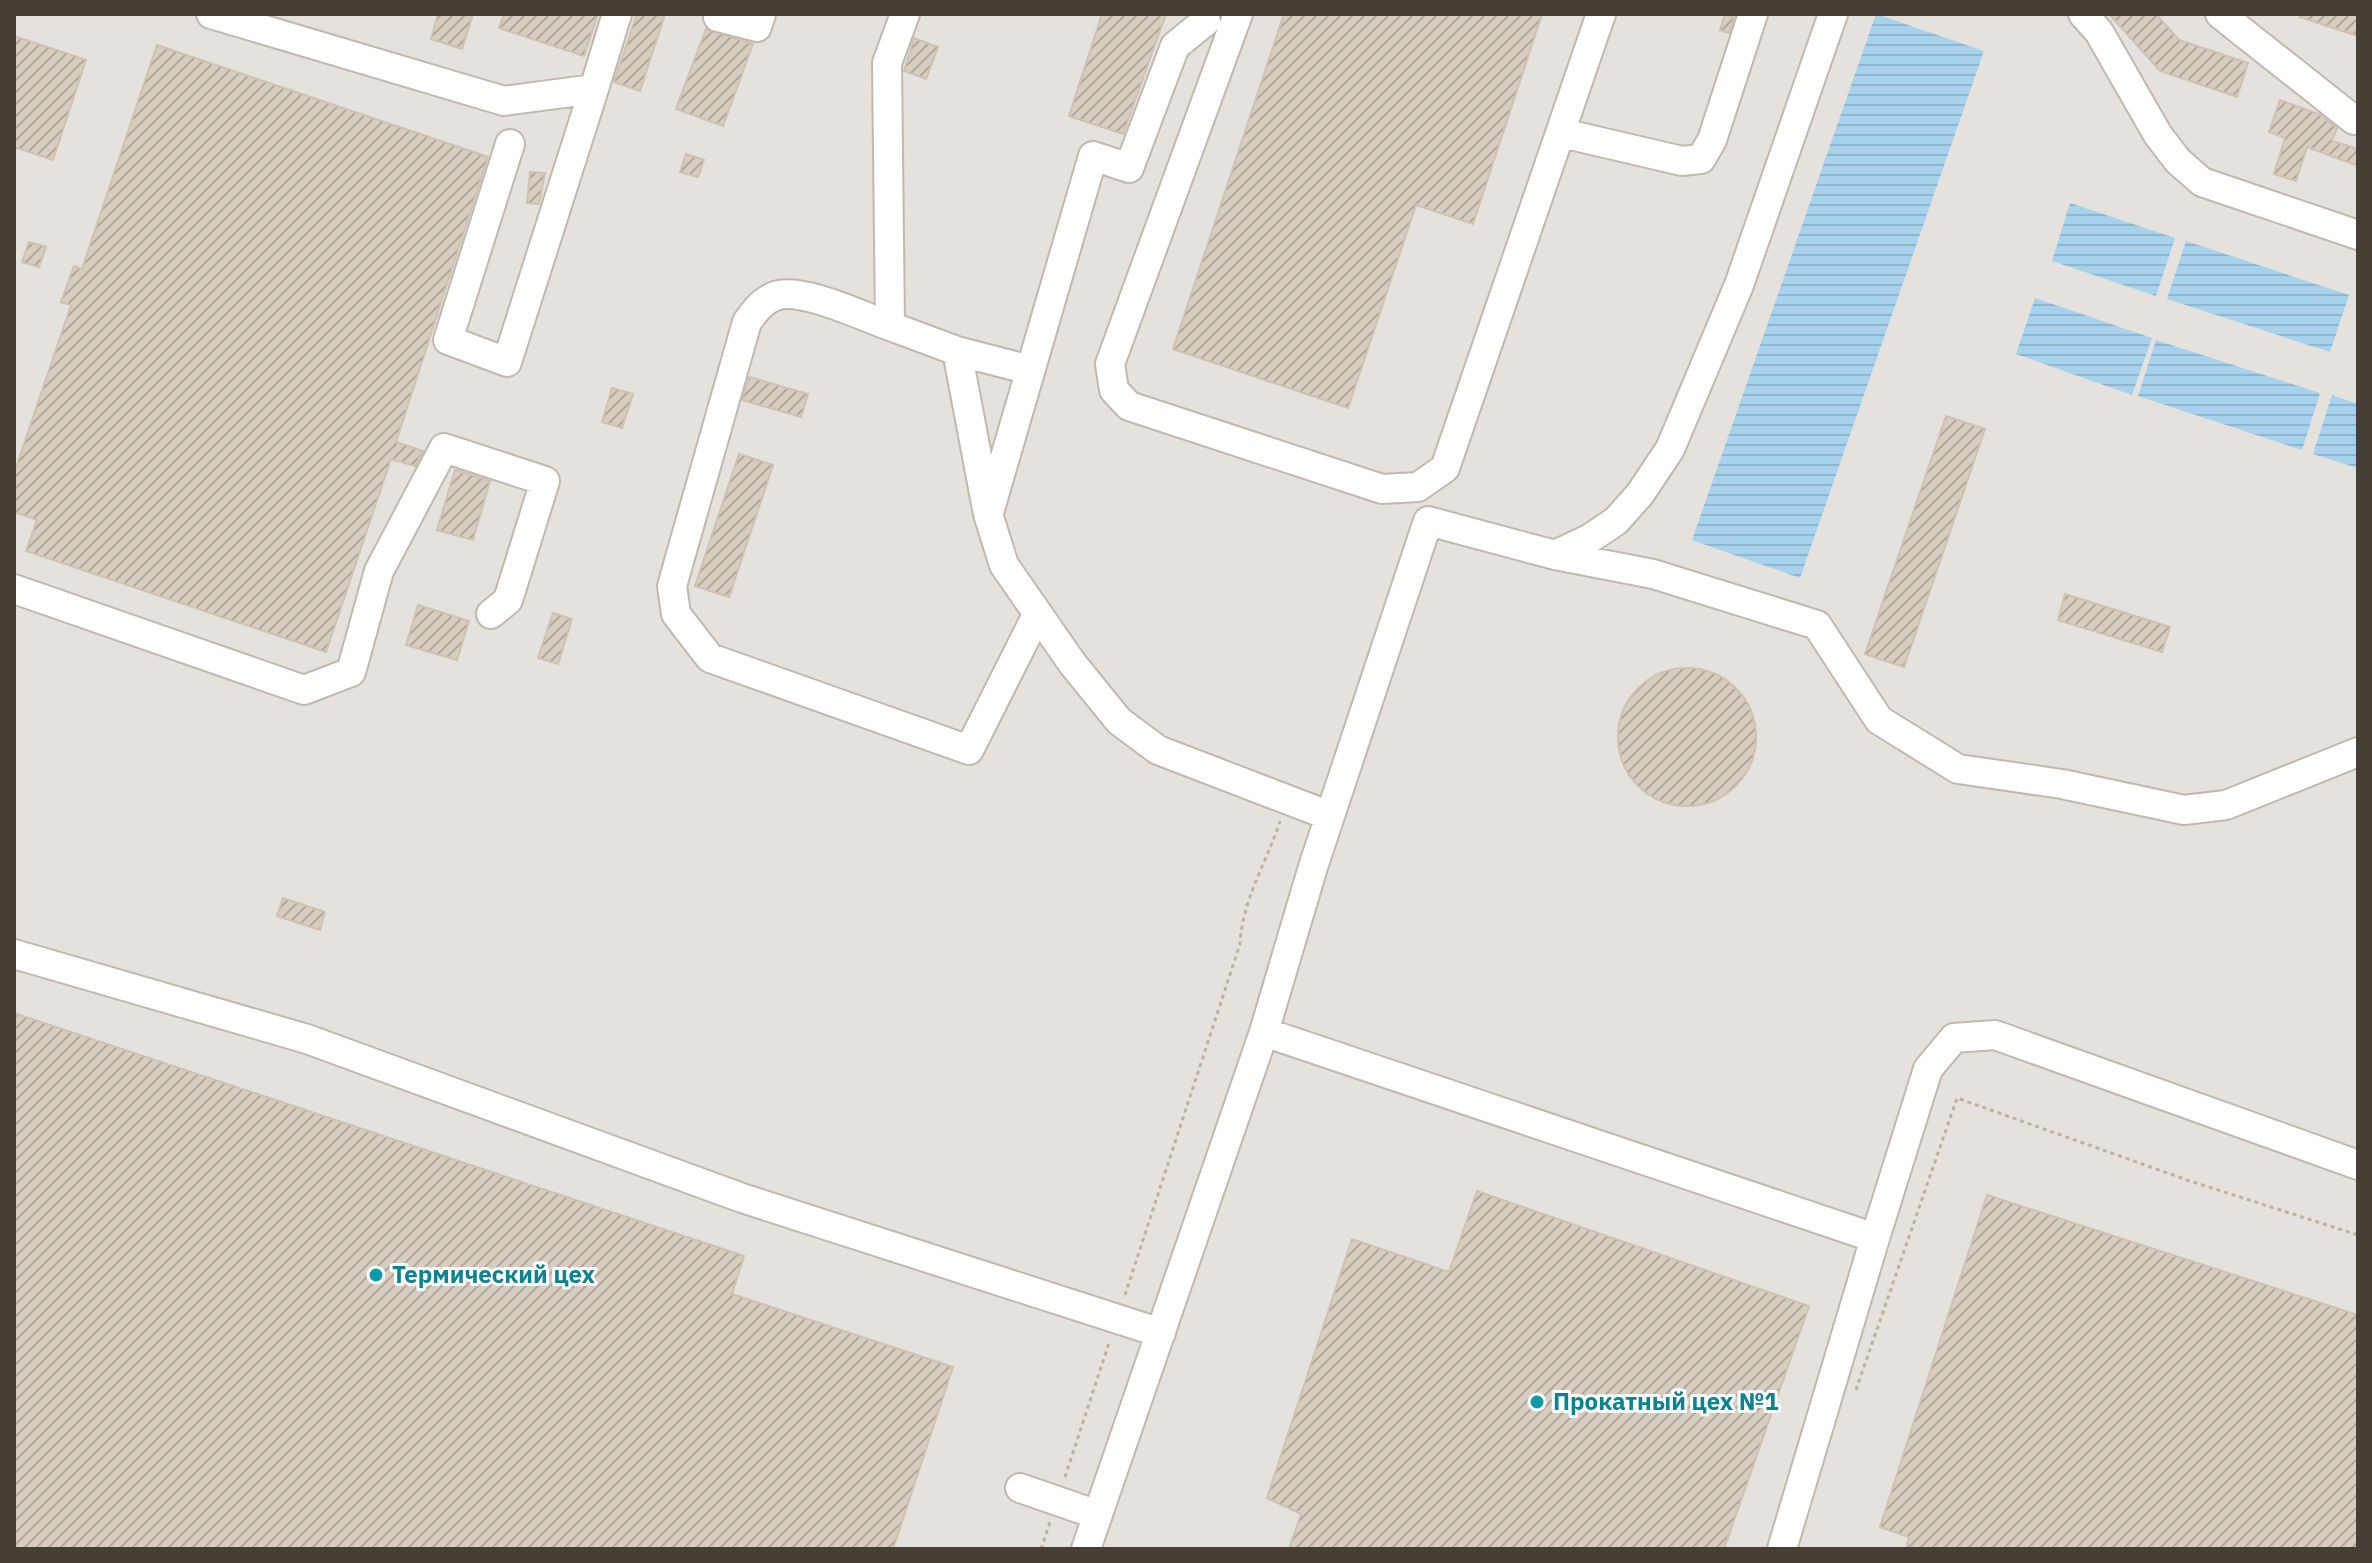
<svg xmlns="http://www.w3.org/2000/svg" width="2372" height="1563" viewBox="0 0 2372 1563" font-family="'IBM Plex Sans',sans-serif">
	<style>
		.industrial { fill: #e5e1dc }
		.water { fill: url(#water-rules) }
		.building { fill: url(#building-hatch); stroke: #cec2b1; stroke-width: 2 }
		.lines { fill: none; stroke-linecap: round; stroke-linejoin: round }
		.minor-casing { stroke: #c1b9ad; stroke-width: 32 }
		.path { stroke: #bfb29c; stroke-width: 3; stroke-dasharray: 4 4; stroke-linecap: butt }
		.minor { stroke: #fff; stroke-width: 28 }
		.culture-dot { fill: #0f9aa8; stroke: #fff; stroke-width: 3 }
		.labels { text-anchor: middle; stroke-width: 6; stroke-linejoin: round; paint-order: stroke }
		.culture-label { font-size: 24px; font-weight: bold; fill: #0d838f; stroke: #fff; text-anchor: start }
	</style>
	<defs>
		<pattern id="water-rules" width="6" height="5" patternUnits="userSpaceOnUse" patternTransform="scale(2)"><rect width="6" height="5" fill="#a6d2ed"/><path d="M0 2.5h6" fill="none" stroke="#90b5cc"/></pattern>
		<pattern id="building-hatch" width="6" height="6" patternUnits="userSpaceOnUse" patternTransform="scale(2)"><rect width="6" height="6" fill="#d7cdc0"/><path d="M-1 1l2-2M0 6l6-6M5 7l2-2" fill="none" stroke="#b0a89d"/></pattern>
	</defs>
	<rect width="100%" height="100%" fill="#f3efe7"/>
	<path class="industrial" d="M14,14H2358V1549H14Z"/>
	<path class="water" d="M1876,14L1984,51L1800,578L1692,540Z
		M2070,203L2175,238L2156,296L2052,261Z
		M2186,241L2349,295L2330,352L2167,299Z
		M2035,298L2152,338L2132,395L2016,354Z
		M2156,340L2320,393L2302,450L2138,396Z
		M2332,395L2358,404V468L2313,454Z"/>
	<path class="building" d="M438,14H473L462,49L431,39Z
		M504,14H598L584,56L499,28Z
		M637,14H665L640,91L614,82Z
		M1102,14H1166L1123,134L1069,116Z
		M1284,14H1542L1473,224L1416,205L1348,408L1173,349Z
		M1725,14L1734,17L1729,33L1720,30Z
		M2109,14H2156L2179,40L2248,63L2237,97L2160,71Z
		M2301,14H2358V36L2300,17Z
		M706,29L753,44L723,126L676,109Z
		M14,36L86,60L53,160L14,147Z
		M914,38L938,47L926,79L904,71Z
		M157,45L488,157L396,442L423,451L415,466L391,459L326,652L26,551L37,520L14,512V474L71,305L61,302L74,266L82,269Z
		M2280,100L2321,115L2337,128L2332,141L2358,149V166L2307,147L2296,181L2274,174L2285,138L2269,132Z
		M686,154L704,160L698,177L680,172Z
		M530,172L545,173L539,204L527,203Z
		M29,242L46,247L39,267L22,262Z
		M749,377L808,394L801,417L742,400Z
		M612,388L633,394L622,428L602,422Z
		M1946,416L1985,429L1904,667L1865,654Z
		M739,454L773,465L729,597L695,586Z
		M455,470L490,481L473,540L437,530Z
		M2065,594L2170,627L2162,652L2058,620Z
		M418,605L469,621L457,660L406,645Z
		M553,613L572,619L558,664L538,658Z
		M1618 737a69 69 0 1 1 138 0a69 69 0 1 1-138 0Z
		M283,898L325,912L320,930L277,916Z
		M14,1013L744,1256L732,1294L953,1367L893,1549H14Z
		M1477,1191L1809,1306L1724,1549H1289L1301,1514L1267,1498L1352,1239L1449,1272Z
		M1987,1195L2358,1315V1549H1906L1909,1537L1880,1527Z"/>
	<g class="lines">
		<defs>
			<path id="minor" d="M211,14L504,101L594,89L617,14
				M905,14L887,63L890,326L957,351L988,514L1004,565L1072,663L1119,721L1158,750L1330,816
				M1238,14L1110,364L1114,390L1129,406L1382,489L1418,487L1445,468L1601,14
				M2083,14L2099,32L2158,135L2178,161L2202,182L2358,235
				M2220,14L2354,120
				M718,17L757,27L761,14
				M1562,133L1682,161L1701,159L1712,140L1753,14
				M510,144L448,340L507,362L594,89
				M890,326C864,317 800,286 775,296C762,301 755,311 747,322L672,586L676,614L710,658L969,750L1037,615
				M957,351L1030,370
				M990,509L1093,156L1129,168L1175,46L1206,21
				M1555,555L1653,574L1817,625L1879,720L1958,769L2062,784L2184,810L2226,805L2358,752
				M14,589L304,690L351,672L379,571L444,448L545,481L508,600L491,614
				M14,954L307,1039L742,1198L1161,1333
				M1264,1032L1875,1238L1928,1069L1954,1038L1995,1035L2358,1165
				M1020,1488L1098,1515
				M1086,1549L1264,1032L1313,867L1428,521L1555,555L1589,539L1616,521L1640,494L1670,449L1739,285L1833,14
				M1782,1549L1875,1238"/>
		</defs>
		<use href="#minor" class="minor-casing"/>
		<path class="path" d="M1125,1295L1240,944C1242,900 1267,862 1280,821
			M1856,1390L1957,1098L2187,1180L2358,1235
			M1065,1477L1110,1340
			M1041,1549L1050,1522"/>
		<use href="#minor" class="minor"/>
	</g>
	<g class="culture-dot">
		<circle cx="376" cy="1275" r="8"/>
		<circle cx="1537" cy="1402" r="8"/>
	</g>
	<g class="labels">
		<g class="culture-label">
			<text x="392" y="1283">Термический цех</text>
			<text x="1553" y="1410">Прокатный цех №1</text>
		</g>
	</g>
	<rect width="2372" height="1563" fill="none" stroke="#463f36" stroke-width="32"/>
</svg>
